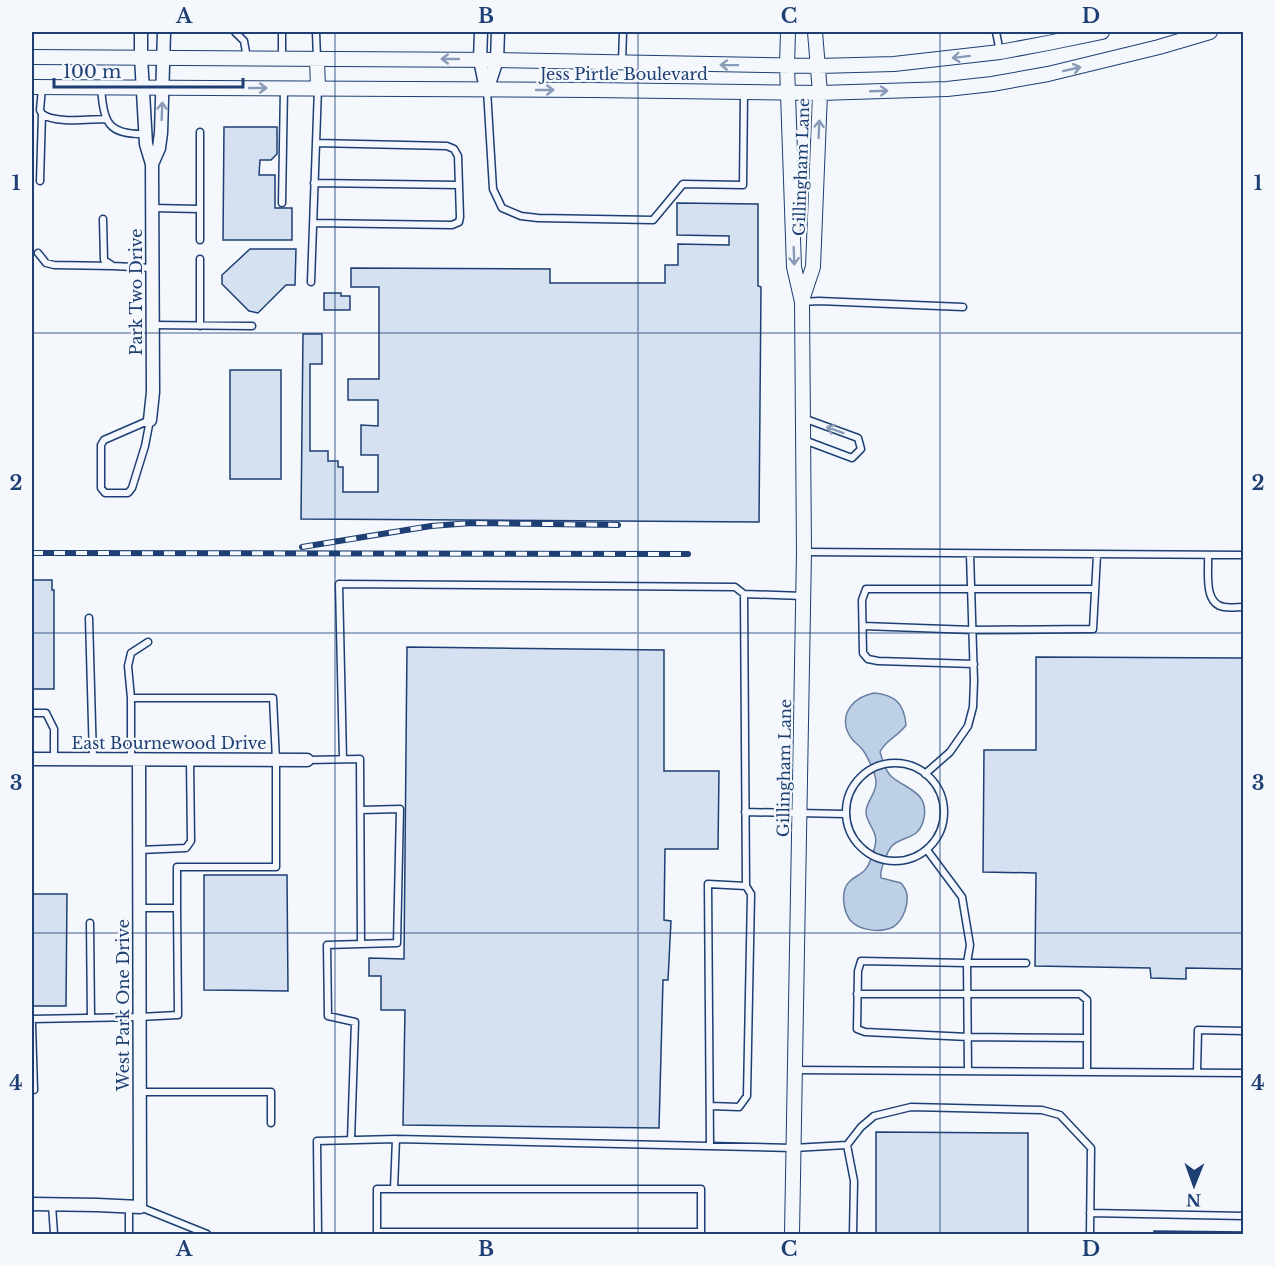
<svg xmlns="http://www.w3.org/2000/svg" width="1275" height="1266" viewBox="0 0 1275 1266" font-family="'Libre Baskerville',serif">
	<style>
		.water { fill: #bed0e5; stroke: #687fa3; stroke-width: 1.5 }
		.building { fill: #d5e0f0; stroke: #1d3f73; stroke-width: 1.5 }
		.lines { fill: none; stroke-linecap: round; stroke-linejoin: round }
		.service-casing { stroke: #1d3f73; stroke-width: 9 }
		.minor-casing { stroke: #1d3f73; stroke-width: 15 }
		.tertiary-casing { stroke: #1d3f73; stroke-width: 16 }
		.service { stroke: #f4f7fb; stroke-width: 6 }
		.minor { stroke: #f4f7fb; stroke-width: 12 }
		.tertiary { stroke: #f4f7fb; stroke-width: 14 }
		.rail-casing { stroke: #1d3f73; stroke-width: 6 }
		.rail { stroke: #f4f7fb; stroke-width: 4; stroke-dasharray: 11; stroke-linecap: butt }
		.oneway { stroke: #889bb7 }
		.grid { fill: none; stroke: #1d3f73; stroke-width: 1.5; stroke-opacity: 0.55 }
		.labels { text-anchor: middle; stroke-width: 4.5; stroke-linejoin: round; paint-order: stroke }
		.street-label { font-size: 16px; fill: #1d3f73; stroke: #f4f7fb }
		.neatline { fill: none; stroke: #1d3f73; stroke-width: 2 }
		.grid-label { font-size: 20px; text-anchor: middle; font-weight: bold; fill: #1d3f73 }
	</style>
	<rect width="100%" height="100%" fill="#f4f7fb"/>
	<path class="water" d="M874,693C895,695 904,703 906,725C899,736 885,740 880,752C883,760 885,772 892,777C906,789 929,792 924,818C919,842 902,834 891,847C888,851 886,856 885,860C882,866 880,871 881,878L901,883C902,884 906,890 906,891C910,903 903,921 893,927C881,933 859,931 850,920C843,910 840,890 850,881C854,877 860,875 864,871C870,866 873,853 875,846C879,831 866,824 866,812C866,801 877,793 876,782C876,774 867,755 862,749C859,745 855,743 852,739C844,729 843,716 851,706C857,698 864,695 874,693Z"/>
	<path class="building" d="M224,127H277V154L271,160H260L259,175H275V208H292V240H223Z
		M677,203L758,204V286L761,287L759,522L301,519L303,334H322V364H310V451H328V461H338V467H343V492H378V455H361V425L378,426V400H348V379H379V287H351V268L550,269V283H665V265H678V244L729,245V236L677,235Z
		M250,249H296L295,285H286L258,313L249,311L222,284V275Z
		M324,293H341V296H350V310H324Z
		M230,370H281V479H230Z
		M32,580H52V590H54V689H32Z
		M407,647L664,650V771H719L718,849H665L664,920L671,921L668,980H663L659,1128L403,1125L405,1010H381V976H369V958L404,959Z
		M1036,657L1244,658V969L1186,968V979L1151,978L1150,968L1035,966L1036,873L983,872L984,750H1036Z
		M204,875H287L288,991L204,990Z
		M32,894H67L66,1006H32Z
		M876,1132L1028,1133V1234H876Z
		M1154,1231L1244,1232V1234H1154Z"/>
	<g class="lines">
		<defs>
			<path id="service" d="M235,32L244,41L247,58
				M282,32V58
				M316,32L317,59
				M996,32L1000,52
				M622,62L623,32
				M42,88L40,110L42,114C56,124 89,119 106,119
				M101,88C104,122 107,135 145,134
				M487,90L493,189L502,208L521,216L538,218L653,220L683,184L743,185L744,93
				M40,181L42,114
				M314,183L459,185
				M282,203L284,88
				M152,208L200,209
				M103,219L104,260L113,266L152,268
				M313,223L452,225L459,222L460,217L458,156L454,149L447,146L316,143
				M200,240V132
				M38,253L46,263L54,265L113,266
				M311,282L318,88
				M802,302L819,301L963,307
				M153,325L252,326
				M200,326V259
				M803,418L858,438L861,449L852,458L804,440
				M150,420L145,446L132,488L128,493H105L101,488V445L104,440Z
				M805,552L1244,555
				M1208,556C1209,571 1203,604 1224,607C1230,608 1237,607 1244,607
				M89,618L93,759
				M863,626L973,630L1093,629L1097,555
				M974,664L878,661L868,659L863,653L862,600L866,589H1095
				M131,698L128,666L131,653L148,642
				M32,713H46L54,729V759
				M131,759V698H273L276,760V867H177V908
				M343,759L339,584L735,587L744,594L803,596
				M307,760L360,759L361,944L327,945L328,1016L355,1022L351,1140
				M846 812a49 49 0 1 1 98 0a49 49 0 1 1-98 0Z
				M925,774L950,752L968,726L973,707L974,681L970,554
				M361,810L400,809L397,943L361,944
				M745,812L845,814
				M140,850L186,848L191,841L190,760
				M927,850L962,897L970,945L967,963L861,961L858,971L857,1029L865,1032L968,1037L1087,1038
				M90,923L91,1018
				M857,994H1080L1087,1000V1072
				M32,1019L139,1017L178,1015L177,908H140
				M32,1024L34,1090
				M795,1070L1244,1073
				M968,1071L967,963H1026
				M1197,1072L1198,1030L1244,1031
				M140,1092H271V1123
				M710,1106L739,1107L747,1096L751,894L746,886
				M396,1139L793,1148L847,1145L861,1127L874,1116L911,1107L1042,1110L1060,1115L1091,1148L1090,1234
				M847,1145L854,1181L853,1234
				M710,1146L708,884L746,886L744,594
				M394,1189H377V1232H701
				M52,1205L54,1234
				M140,1207L207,1234
				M1090,1213L1244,1216
				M129,1234V1207
				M318,1234L317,1141L396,1139L394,1189H701V1234"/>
			<path id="minor" d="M141,32V57L146,144L152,164L153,392L150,420
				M481,32L480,60L486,89
				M487,90L497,60L498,32
				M152,164L159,148L161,133L164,32
				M32,759L307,760
				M32,1204L97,1205L140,1207L139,760"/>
			<path id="tertiary" d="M788,32L787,65L794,267L802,302L804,552L792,1234
				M32,57L497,60L818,66L894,64L1000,52L1048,43L1102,32
				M317,59L318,88
				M32,87L592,90L820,93L947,89L992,84L1048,74L1159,47L1210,32
				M802,300L813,267L820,93L815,32"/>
		</defs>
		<use href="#service" class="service-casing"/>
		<use href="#minor" class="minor-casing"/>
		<use href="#tertiary" class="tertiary-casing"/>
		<use href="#service" class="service"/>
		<use href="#minor" class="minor"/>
		<use href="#tertiary" class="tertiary"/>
		<defs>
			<path id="rail" d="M302,547L431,526L472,523L618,525
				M32,553L688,554"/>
		</defs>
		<use href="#rail" class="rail-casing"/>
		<use href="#rail" class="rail"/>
	</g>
	<defs><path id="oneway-shaft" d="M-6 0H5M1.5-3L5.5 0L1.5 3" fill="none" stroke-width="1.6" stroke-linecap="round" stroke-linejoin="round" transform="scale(1.5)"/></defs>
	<g class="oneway">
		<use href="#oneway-shaft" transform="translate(961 57) rotate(173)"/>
		<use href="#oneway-shaft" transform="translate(450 59) rotate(-180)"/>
		<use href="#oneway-shaft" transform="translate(729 65) rotate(-179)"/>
		<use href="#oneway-shaft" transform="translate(1072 69) rotate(-13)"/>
		<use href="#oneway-shaft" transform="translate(258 88)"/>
		<use href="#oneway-shaft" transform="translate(545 90)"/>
		<use href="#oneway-shaft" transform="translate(879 91) rotate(-2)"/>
		<use href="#oneway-shaft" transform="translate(162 111) rotate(-88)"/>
		<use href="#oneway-shaft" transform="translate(819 129) rotate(-88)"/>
		<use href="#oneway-shaft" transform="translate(794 256) rotate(88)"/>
		<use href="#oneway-shaft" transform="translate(835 430) rotate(-160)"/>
	</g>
	<path class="grid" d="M335,32V1234M638,32V1234M940,32V1234M32,333H1244M32,633H1244M32,933H1244"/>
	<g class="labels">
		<g class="street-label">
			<text x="624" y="80">Jess Pirtle Boulevard</text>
			<text transform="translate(801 167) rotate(-88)" y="6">Gillingham Lane</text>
			<text transform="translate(136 292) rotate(-90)" y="6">Park Two Drive</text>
			<text x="169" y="749">East Bournewood Drive</text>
			<text transform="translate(784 768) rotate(-89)" y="6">Gillingham Lane</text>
			<text transform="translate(123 1005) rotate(-90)" y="6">West Park One Drive</text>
		</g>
	</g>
	<rect width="1275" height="1266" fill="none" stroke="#f4f7fb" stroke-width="66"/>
	<g transform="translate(1194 1185) rotate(181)" stroke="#f4f7fb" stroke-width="4.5" paint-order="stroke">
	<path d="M0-4.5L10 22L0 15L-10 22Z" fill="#1d3f73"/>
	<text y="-9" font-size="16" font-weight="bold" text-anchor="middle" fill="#1d3f73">N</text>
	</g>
	<path d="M54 78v9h189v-9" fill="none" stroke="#1d3f73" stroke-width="3"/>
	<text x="63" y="78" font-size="18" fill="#1d3f73" stroke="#f4f7fb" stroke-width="4.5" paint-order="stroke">100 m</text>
	<rect x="33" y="33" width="1209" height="1200" class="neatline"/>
	<g class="grid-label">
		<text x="184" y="23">A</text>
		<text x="486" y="23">B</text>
		<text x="789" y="23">C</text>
		<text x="1091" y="23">D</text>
		<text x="16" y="190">1</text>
		<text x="1258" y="190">1</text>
		<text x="16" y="490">2</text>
		<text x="1258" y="490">2</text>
		<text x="16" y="790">3</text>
		<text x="1258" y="790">3</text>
		<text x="16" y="1090">4</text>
		<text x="1258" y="1090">4</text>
		<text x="184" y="1256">A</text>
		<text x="486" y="1256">B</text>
		<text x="789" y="1256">C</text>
		<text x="1091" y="1256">D</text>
	</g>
</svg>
